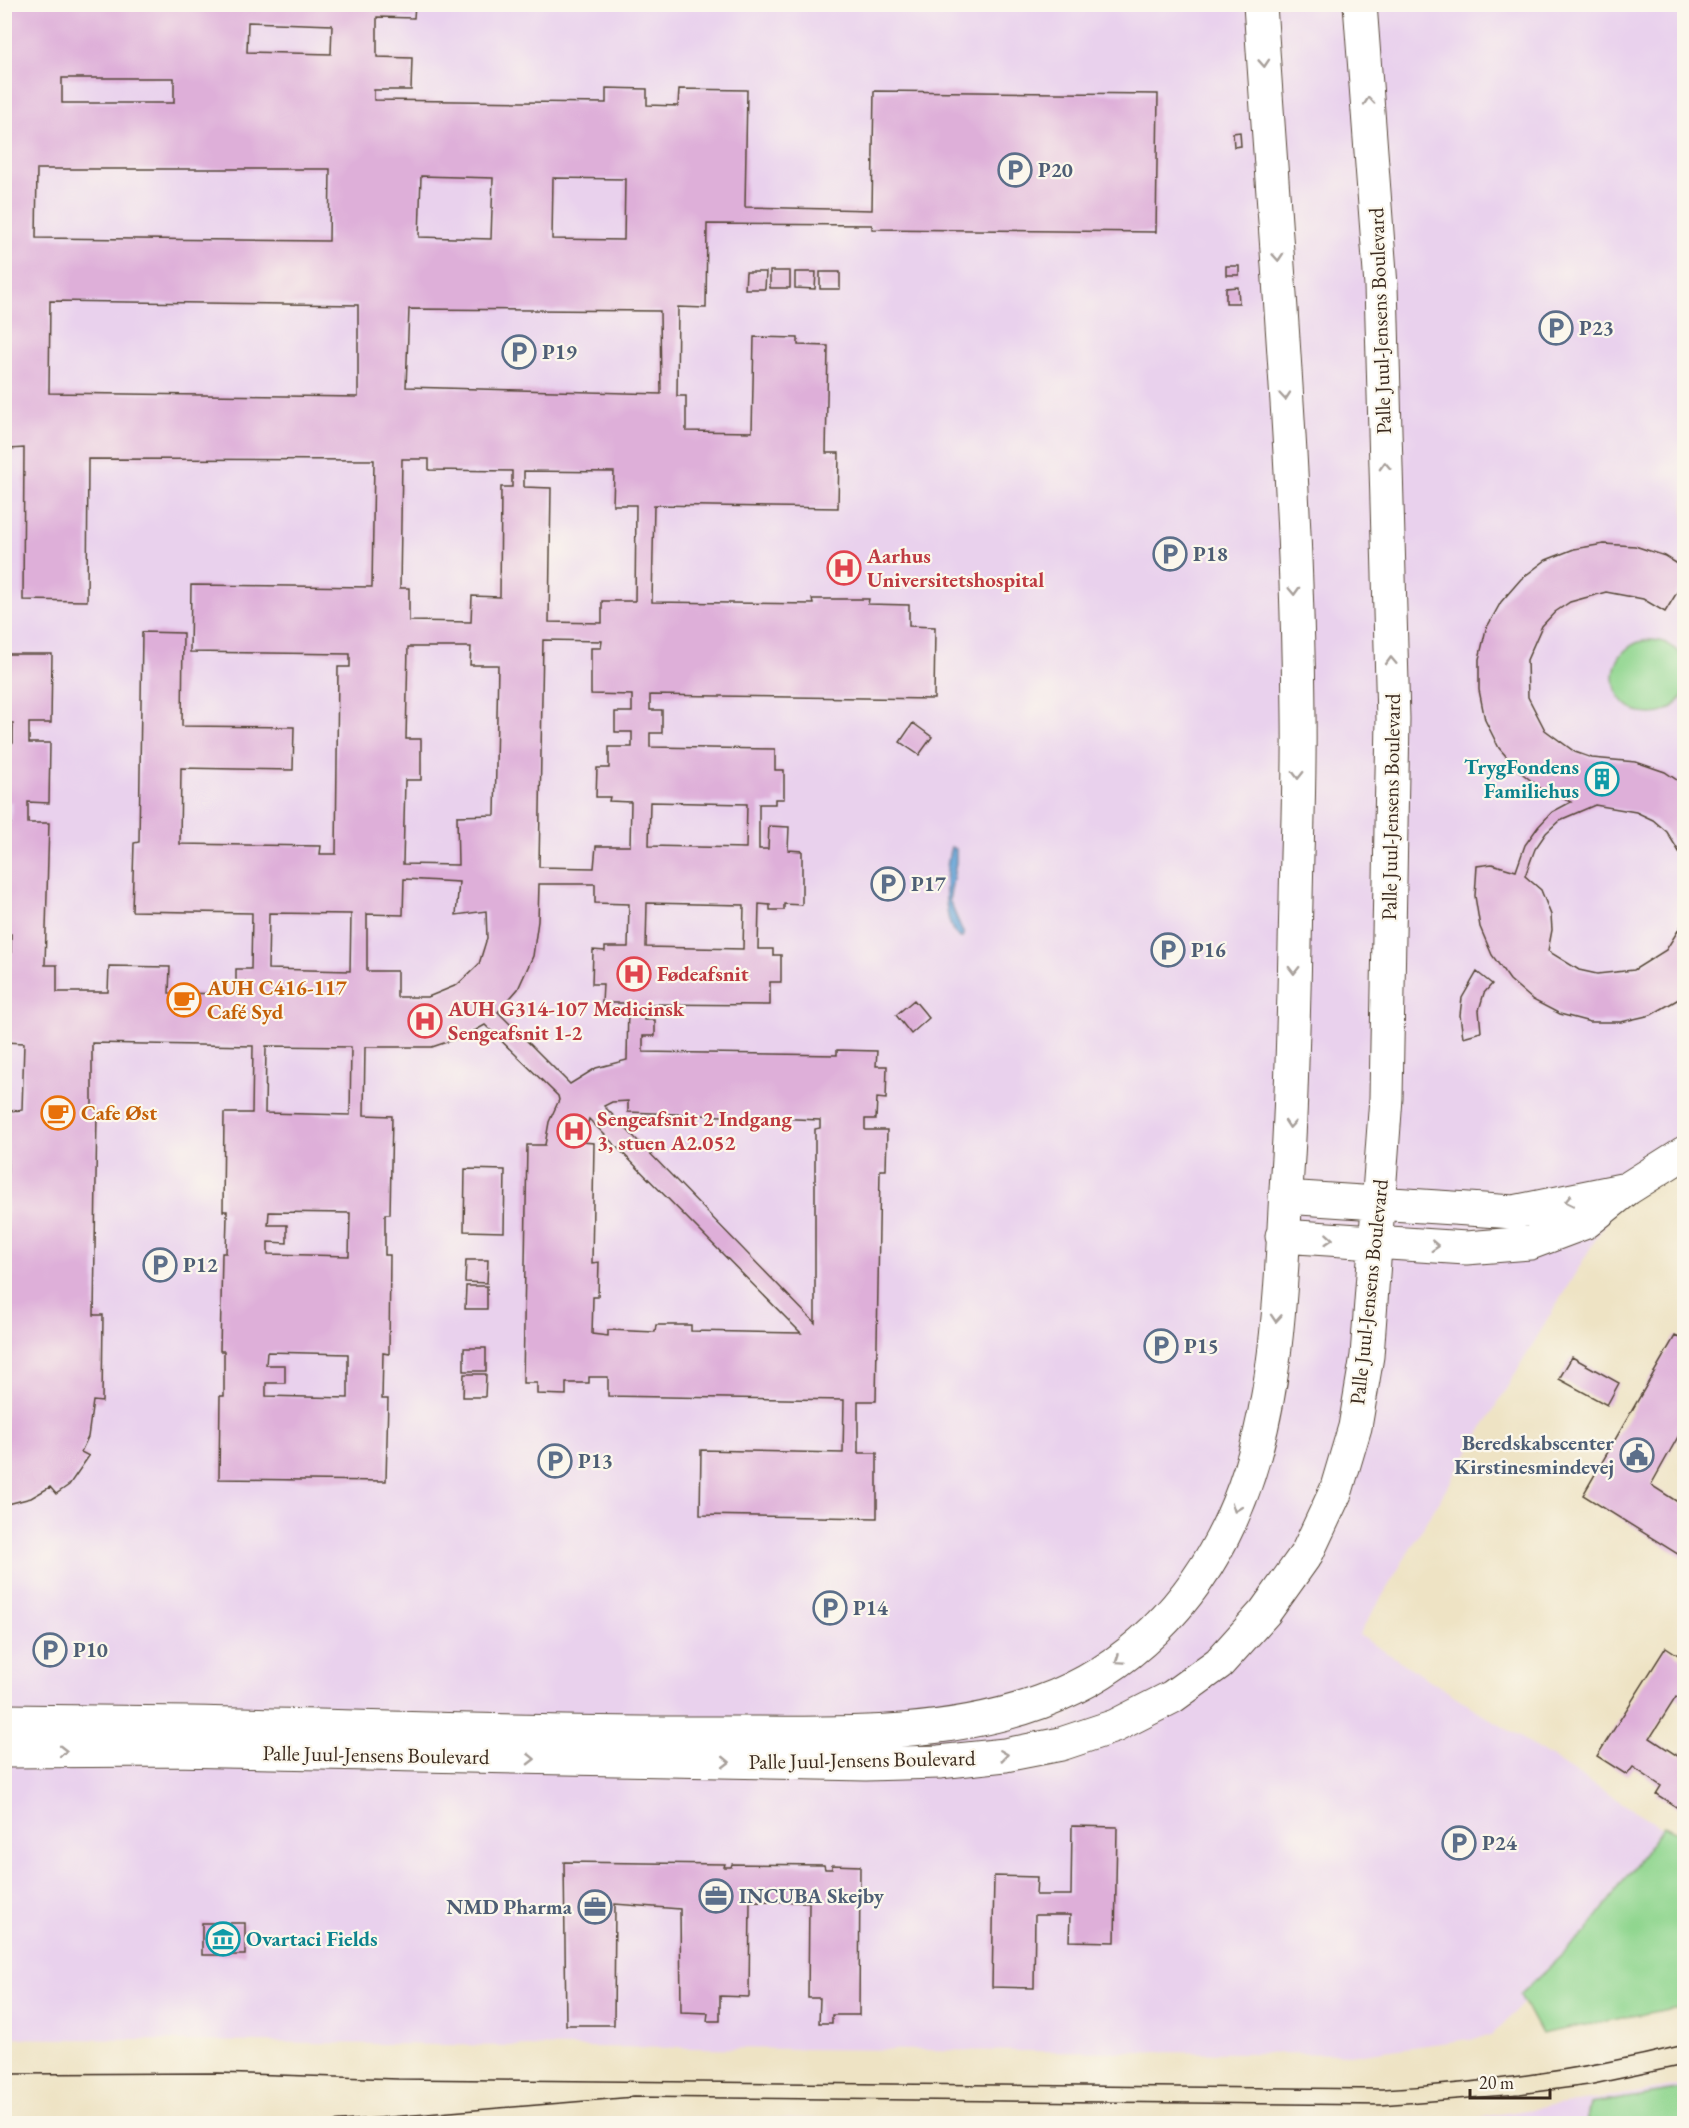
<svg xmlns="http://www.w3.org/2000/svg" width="1689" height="2128" viewBox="0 0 1689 2128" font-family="'EB Garamond',serif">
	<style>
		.built { fill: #e9d1ed }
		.green { fill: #90d68f; stroke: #668056; stroke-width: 1.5 }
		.water { fill: #66a4d8; stroke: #50677b; stroke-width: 1.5 }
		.building { fill: #deafd9; fill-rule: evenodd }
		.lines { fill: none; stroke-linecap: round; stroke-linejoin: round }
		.minor-casing { stroke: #564637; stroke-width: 35 }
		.minor { stroke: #fff; stroke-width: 33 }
		.tram { stroke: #3b2a1e; stroke-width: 1.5 }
		.oneway { stroke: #a79f9a }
		.labels { text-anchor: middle; stroke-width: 4.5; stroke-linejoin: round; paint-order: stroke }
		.service-label { font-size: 21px; font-weight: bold; fill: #4e5e75; stroke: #fbf7ec; text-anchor: start }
		.street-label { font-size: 21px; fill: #3b2a1e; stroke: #fbf7ec }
		.health-label { font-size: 21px; font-weight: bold; fill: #be3a42; stroke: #fbf7ec; text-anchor: start }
		.culture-label { font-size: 21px; font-weight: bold; fill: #0d838f; stroke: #fbf7ec; text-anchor: end }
		.food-label { font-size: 21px; font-weight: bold; fill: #c56008; stroke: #fbf7ec; text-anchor: start }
	</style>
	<rect width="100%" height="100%" fill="#fbf7ec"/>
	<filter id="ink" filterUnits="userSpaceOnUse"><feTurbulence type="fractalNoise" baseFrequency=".0167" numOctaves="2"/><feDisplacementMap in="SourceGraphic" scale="12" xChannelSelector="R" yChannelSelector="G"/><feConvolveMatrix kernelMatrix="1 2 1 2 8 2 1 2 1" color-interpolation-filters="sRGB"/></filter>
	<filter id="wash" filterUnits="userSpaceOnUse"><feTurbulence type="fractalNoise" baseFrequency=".008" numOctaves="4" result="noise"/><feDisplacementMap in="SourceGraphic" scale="24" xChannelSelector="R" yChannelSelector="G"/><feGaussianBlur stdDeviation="1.35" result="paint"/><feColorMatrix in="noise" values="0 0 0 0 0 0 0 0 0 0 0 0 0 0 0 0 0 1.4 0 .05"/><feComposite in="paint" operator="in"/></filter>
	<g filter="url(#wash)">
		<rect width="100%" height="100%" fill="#eee3c4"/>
		<path class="built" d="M5,5H1684V1132L1643,1160L1359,1635L1665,1830L1588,1938L1491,2036L1363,2054L573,2047L5,2038Z
			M1684,2085V2124H567L629,2117L1143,2123L1476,2118Z"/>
		<path class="green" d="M1614 677a37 37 0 1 1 74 0a37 37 0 1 1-74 0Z
			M1664,1826L1684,1835V2006L1541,2034L1520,1995L1586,1932Z
			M1684,2089V2123H1586L1590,2104Z"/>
		<path class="water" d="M951,847L956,849V863L949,900L964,935L961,938C940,929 945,866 951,847Z"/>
		<g id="blocks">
			<path class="building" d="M4,4H415L414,18L377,17V57L412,58L411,90H374V100L606,103V88L647,89V105L678,106L679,89L747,90L745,207L872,210L874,91L1158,94L1156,232L872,229V225L707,224L706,308L678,307L677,396H686V431L752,432L754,337L798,338V345L828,346L826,453H839L838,508L654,505L652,602L813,604L812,599H869L868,604L909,605V626L935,627L934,699L650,695V710H662V733H650V747L775,749V770H784V799H775V804H759V849H768L769,826L789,827L788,850L802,851V905L784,904V910H770V905L759,904L758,949H773V955H781V982H770V1005L645,1004L644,1020H655V1036H643V1052L837,1055V1050L877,1051L876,1066H887L886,1099L877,1098L876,1119H865V1130H887L886,1170H880L876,1401H858V1453H877V1518L700,1515L701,1450L843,1453L844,1400L608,1396V1377H589V1383H566V1395L537,1394V1383H523L527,1145H545L549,1122L559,1100L558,1096L485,1025L465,1036L432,1047H365L364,1115L392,1116L390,1214H385V1255H390L389,1354L383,1353L382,1399H388L386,1481L219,1479L220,1396H224V1351H220L222,1253H226L227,1216V1211H223L224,1113H252L253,1046L92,1043V1109L97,1110L94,1315H103L102,1402L93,1401L88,1437L81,1452L89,1456L69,1485L56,1494L50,1487L31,1498L4,1505L8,1111L22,1110L24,1043L4,1042V965H11V934H4V823H11L12,802H4V742L13,743V723H4V654H52L51,723H29V743H50L49,803L28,802V823H49L45,965H57V992H108L109,966L170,967L169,993L236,994V969H251L252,913L132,911L134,843L139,842L142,632L183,633L182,726L294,727L293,770L181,768L180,844L321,846L320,854H336L338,667H350V654L190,652L191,585L372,587L374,460L88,459L87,601L23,600L24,448L9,449L8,430H4ZM248,22L332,25L331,54L247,52ZM62,78H174V103H62ZM37,169H330L329,241L36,238ZM421,176L493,178L491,239L419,237ZM553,178L625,179L624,240L552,239ZM50,301L358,305V397L49,393ZM409,309L660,311L661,394L406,387ZM402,459H429V470L512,471V487H501L500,597L472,596L471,622L409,621V588H400ZM524,471L614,472L613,505H636L635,601H602V623L549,622L551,488L524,487ZM543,640L602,641L601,648H591V694L632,695V712H615V732H632V747H609V768H597L596,797H610L609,801L631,802L630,846H596L594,868L539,867ZM408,647H471L470,665H498L495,815L457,816L458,865L403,864L405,780H421V739H406ZM650,802L747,804L746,848L649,846ZM404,879L459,882L456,915L486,911L487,938L479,964L457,985L428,997H397V971H367V914L403,915ZM539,884H595V903L629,904L628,947H605V951L593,950L592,984H603L602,1003H628L627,1060L596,1068L570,1084L498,1012L518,989L533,956L538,921ZM647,903L744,905L743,949L646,947ZM269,913L351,914L350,971L268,969ZM266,1046L351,1047L350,1115L265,1113ZM628,1101V1112L820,1120V1128L815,1129V1323L604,1106L612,1102ZM589,1119L801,1333L691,1331V1325H656L655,1332L608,1330V1336L592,1334L593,1297H598L599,1262L592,1263L594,1143L582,1142ZM269,1212L350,1213L349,1256L268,1254V1242L287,1243V1225H268ZM267,1352L348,1354V1398L266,1396V1383H285V1365H266Z
				M1240,132L1241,146L1234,147L1233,133Z
				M1226,266H1239V275H1226Z
				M770,271H790V288H770Z
				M746,272H766L765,289H745Z
				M795,272H816L815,289L795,288Z
				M820,272H840V289H820Z
				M1238,287L1239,303H1226V288Z
				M1604,544L1635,546L1665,556L1684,568V581L1665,612L1643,599L1606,592L1570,602L1555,612L1542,626L1527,660L1528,697L1545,730L1575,752L1592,758L1636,762L1665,772L1684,785V860L1667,832L1653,820L1636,812L1595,805L1560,820L1546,833L1535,849L1525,876L1541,890L1551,915L1552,930L1548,951L1579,970L1597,974L1634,970L1666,950L1684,921V996L1651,1015L1621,1022H1590L1560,1014L1533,1000L1510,980L1492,955L1480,927L1475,896L1477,866L1492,864L1516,871L1525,845L1538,827L1552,812L1571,802L1543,790L1519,771L1499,748L1485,720L1479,690V659L1486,629L1501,602L1521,579L1546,560L1574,549Z
				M913,723L932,737L919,755L900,742Z
				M1477,972L1492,984L1484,993L1479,1010L1481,1032L1463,1037L1460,1015L1462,998Z
				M914,1000L929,1018L911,1034L896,1015Z
				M465,1169L505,1170L504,1232L464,1231Z
				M466,1260H488L487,1283L465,1282Z
				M466,1286H487V1309H465Z
				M1675,1336L1684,1340V1426L1651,1485L1684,1506V1558L1583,1495Z
				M464,1348H486V1371H464Z
				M1572,1357L1619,1383L1607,1405L1559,1379Z
				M464,1374H486L485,1397H463Z
				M1666,1647L1684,1659V1703L1676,1697L1650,1738L1679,1757L1684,1748V1812L1656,1794L1661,1786L1633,1767L1627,1775L1597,1756Z
				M1072,1826L1117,1827L1115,1942L1069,1941L1070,1915H1035L1034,1988L992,1987L994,1876L1037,1877L1036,1895H1071Z
				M564,1862L725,1864L724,1867H731L732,1864L824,1865L825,1869H832V1865L860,1866L859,2015H832V2023H819L820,1998H808L809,1902L750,1901L749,1997L720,1996V2021H707L708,2013L681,2012L680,1909L615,1904L614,2025H566Z
				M202,1923H245V1955H202Z"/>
		</g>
	</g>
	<g filter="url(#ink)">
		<use href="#blocks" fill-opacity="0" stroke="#564637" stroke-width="1.5"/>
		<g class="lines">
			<defs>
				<path id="minor" d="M1285,1197L1514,1212L1622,1190
					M1282,1236L1466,1248L1530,1243L1586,1222L1627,1189L1684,1153
					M4,1721C66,1722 128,1722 190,1723C360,1726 531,1734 702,1733C813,1732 935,1741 1041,1702C1128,1670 1193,1604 1231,1520C1282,1408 1280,1277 1288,1157C1293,1071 1294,986 1296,900C1297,839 1300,777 1299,715C1297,478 1275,241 1260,4
					M4,1751L172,1750L866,1764L939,1762L1005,1755L1061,1744L1115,1726L1172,1697L1219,1663L1265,1612L1307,1553L1336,1491L1355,1427L1367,1356L1386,1098L1393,719L1381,286L1360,4"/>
			</defs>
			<use href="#minor" class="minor-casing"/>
			<use href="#minor" class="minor"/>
			<path class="tram" d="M4,2074L218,2073L398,2079L1382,2089C1484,2083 1585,2070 1684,2045
				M305,2124L634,2097L1382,2105L1520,2094L1589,2085L1684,2065"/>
		</g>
		<defs><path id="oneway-chevron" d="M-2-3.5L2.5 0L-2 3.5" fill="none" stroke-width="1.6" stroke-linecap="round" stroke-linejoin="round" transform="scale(1.5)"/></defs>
		<g class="oneway">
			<use href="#oneway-chevron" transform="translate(1264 63) rotate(86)"/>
			<use href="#oneway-chevron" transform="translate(1369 101) rotate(-95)"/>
			<use href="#oneway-chevron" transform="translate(1278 257) rotate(86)"/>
			<use href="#oneway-chevron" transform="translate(1285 396) rotate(85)"/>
			<use href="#oneway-chevron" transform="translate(1385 466) rotate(-92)"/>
			<use href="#oneway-chevron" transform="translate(1294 591) rotate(88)"/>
			<use href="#oneway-chevron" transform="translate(1391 661) rotate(-92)"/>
			<use href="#oneway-chevron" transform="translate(1298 775) rotate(91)"/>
			<use href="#oneway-chevron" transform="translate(1294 970) rotate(91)"/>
			<use href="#oneway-chevron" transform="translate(1290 1124) rotate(94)"/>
			<use href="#oneway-chevron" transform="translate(1569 1201) rotate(168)"/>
			<use href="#oneway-chevron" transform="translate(1329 1239) rotate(4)"/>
			<use href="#oneway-chevron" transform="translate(1435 1246) rotate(3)"/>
			<use href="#oneway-chevron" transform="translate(1276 1318) rotate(94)"/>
			<use href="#oneway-chevron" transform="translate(1236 1508) rotate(110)"/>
			<use href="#oneway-chevron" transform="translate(1119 1660) rotate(146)"/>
			<use href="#oneway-chevron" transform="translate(63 1751)"/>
			<use href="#oneway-chevron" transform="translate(1004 1755) rotate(-8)"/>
			<use href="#oneway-chevron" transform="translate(531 1759) rotate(1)"/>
			<use href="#oneway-chevron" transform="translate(726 1762) rotate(1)"/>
		</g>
	</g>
	<defs>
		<symbol id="parking-ring" viewBox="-11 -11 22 22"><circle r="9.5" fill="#fbf7ec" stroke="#5c6f8a" stroke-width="1.5"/><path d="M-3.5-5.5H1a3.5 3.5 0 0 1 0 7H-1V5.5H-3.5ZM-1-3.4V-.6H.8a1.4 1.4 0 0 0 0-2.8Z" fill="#5c6f8a"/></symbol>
		<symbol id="hospital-ring" viewBox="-11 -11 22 22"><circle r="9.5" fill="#fbf7ec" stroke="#e0444e" stroke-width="1.5"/><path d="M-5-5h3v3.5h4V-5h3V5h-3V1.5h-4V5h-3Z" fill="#e0444e"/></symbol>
		<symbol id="building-ring" viewBox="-11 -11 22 22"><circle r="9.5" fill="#fbf7ec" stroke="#0f9aa8" stroke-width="1.5"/><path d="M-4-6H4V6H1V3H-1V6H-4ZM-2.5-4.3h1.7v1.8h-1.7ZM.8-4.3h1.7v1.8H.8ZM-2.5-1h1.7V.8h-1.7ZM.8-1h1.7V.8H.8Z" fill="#0f9aa8"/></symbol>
		<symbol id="cafe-ring" viewBox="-11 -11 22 22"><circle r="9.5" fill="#fbf7ec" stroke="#e8710a" stroke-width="1.5"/><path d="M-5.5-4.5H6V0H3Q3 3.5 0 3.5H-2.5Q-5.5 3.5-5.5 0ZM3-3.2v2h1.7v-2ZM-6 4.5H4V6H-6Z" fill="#e8710a"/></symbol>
		<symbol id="civic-ring" viewBox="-11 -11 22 22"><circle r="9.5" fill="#fbf7ec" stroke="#5c6f8a" stroke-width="1.5"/><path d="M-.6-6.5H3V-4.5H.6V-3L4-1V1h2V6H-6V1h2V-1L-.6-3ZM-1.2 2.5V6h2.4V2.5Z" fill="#5c6f8a"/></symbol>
		<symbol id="office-ring" viewBox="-11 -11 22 22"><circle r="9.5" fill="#fbf7ec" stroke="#5c6f8a" stroke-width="1.5"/><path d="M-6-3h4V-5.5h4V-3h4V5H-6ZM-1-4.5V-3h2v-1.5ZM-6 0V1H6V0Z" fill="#5c6f8a"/></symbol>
		<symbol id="museum-ring" viewBox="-11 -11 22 22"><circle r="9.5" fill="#fbf7ec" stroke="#0f9aa8" stroke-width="1.5"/><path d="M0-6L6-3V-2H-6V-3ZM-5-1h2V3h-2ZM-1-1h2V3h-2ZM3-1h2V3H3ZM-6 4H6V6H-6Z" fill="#0f9aa8"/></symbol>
	</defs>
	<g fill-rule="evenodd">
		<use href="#parking-ring" x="996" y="151" width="38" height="38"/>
		<use href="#parking-ring" x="1537" y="309" width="38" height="38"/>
		<use href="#parking-ring" x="500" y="333" width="38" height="38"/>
		<use href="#parking-ring" x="1151" y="535" width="38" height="38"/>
		<use href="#hospital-ring" x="825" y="549" width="38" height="38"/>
		<use href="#building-ring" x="1583" y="760" width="38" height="38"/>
		<use href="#parking-ring" x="869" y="865" width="38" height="38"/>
		<use href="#parking-ring" x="1149" y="931" width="38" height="38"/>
		<use href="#hospital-ring" x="615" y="955" width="38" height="38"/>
		<use href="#cafe-ring" x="165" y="981" width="38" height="38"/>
		<use href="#hospital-ring" x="406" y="1002" width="38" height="38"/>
		<use href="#cafe-ring" x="39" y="1094" width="38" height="38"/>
		<use href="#hospital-ring" x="555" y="1112" width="38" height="38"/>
		<use href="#parking-ring" x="141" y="1246" width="38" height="38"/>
		<use href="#parking-ring" x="1142" y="1327" width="38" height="38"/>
		<use href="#civic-ring" x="1618" y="1436" width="38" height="38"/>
		<use href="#parking-ring" x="536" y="1442" width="38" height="38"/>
		<use href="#parking-ring" x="811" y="1589" width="38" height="38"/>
		<use href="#parking-ring" x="31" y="1631" width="38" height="38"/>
		<use href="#parking-ring" x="1440" y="1824" width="38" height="38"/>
		<use href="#office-ring" x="697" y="1877" width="38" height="38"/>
		<use href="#office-ring" x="576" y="1888" width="38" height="38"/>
		<use href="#museum-ring" x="204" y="1920" width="38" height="38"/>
	</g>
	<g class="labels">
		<g class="service-label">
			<text x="1038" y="177">P20</text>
			<text x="1579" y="335">P23</text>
			<text x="542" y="359">P19</text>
			<text x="1193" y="561">P18</text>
			<text x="911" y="891">P17</text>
			<text x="1191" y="957">P16</text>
			<text x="183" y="1272">P12</text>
			<text x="1184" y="1353">P15</text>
			<text x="1614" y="1450" text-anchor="end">Beredskabscenter<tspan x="1614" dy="24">Kirstinesmindevej</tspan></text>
			<text x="578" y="1468">P13</text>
			<text x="853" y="1615">P14</text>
			<text x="73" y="1657">P10</text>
			<text x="1482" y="1850">P24</text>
			<text x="739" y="1903">INCUBA Skejby</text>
			<text x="572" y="1914" text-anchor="end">NMD Pharma</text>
		</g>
		<g class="street-label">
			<text transform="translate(1380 321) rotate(-92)" y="7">Palle Juul-Jensens Boulevard</text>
			<text transform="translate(1391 807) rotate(-89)" y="7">Palle Juul-Jensens Boulevard</text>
			<text transform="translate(1369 1292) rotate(-84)" y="7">Palle Juul-Jensens Boulevard</text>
			<text transform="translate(376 1755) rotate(1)" y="7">Palle Juul-Jensens Boulevard</text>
			<text transform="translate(862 1760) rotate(-1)" y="7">Palle Juul-Jensens Boulevard</text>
		</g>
		<g class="health-label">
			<text x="867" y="563">Aarhus<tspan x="867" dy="24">Universitetshospital</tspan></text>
			<text x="657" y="981">Fødeafsnit</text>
			<text x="448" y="1016">AUH G314-107 Medicinsk<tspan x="448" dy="24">Sengeafsnit 1-2</tspan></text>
			<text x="597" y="1126">Sengeafsnit 2 Indgang<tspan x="597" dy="24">3, stuen A2.052</tspan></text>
		</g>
		<g class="culture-label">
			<text x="1579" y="774">TrygFondens<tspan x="1579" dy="24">Familiehus</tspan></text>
			<text x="246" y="1946" text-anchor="start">Ovartaci Fields</text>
		</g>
		<g class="food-label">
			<text x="207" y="995">AUH C416-117<tspan x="207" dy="24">Café Syd</tspan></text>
			<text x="81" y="1120">Cafe Øst</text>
		</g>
	</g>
	<rect width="1689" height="2128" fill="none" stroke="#fbf7ec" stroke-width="24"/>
	<path d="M1470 2089v9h80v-9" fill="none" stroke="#3b2a1e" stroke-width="3"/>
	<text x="1479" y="2089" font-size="18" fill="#3b2a1e" stroke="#fbf7ec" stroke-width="4.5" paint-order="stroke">20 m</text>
</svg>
